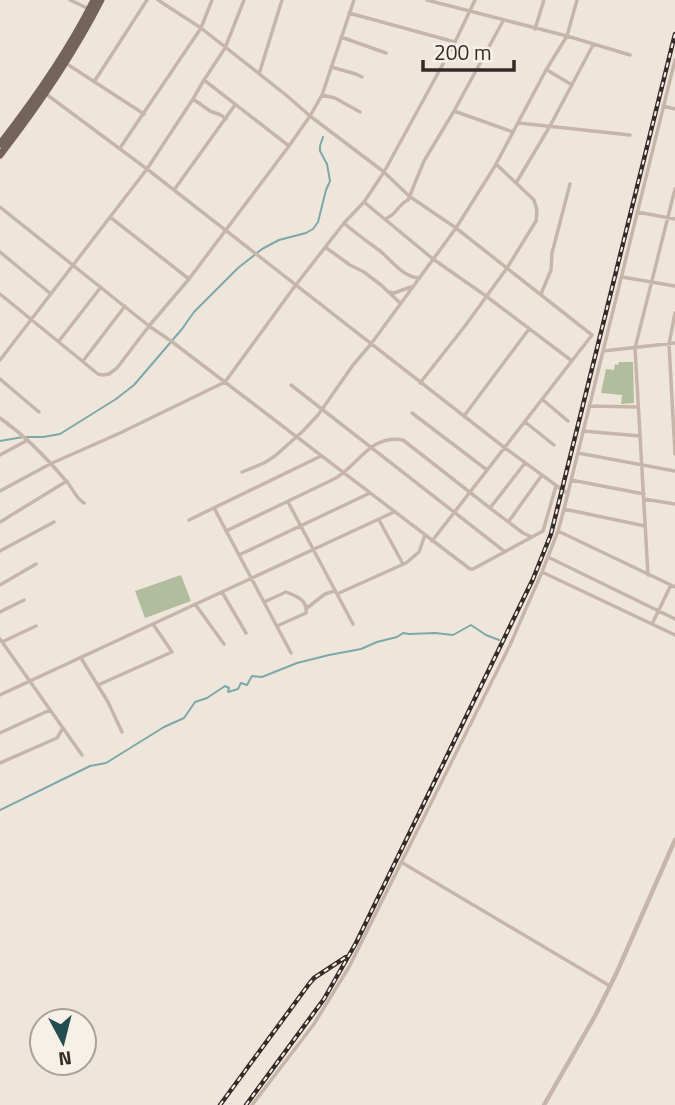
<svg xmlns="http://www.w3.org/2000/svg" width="675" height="1105" viewBox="0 0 675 1105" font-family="'Titillium Web',sans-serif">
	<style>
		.green { fill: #b2bd9d }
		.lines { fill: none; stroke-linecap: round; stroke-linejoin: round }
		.stream { stroke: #7da8a9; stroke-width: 2 }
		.minor { stroke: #c6b6a9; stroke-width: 3.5 }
		.tertiary { stroke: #c6b6a9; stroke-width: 4.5 }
		.primary { stroke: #74635a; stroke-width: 7 }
		.rail-casing { stroke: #342b28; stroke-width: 4.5 }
		.rail { stroke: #f7f0e7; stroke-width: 2; stroke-dasharray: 5; stroke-linecap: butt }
	</style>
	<rect width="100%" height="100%" fill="#efe6db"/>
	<path class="green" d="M619,362H633L634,403L621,404L622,395L601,393L606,369L614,370L615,364L618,365Z
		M181,575L191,601L145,618L135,591Z"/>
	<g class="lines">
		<path class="stream" d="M0,441L23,437H43L60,434L116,399L134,385L182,329L194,312L238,268L262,249L279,240L306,233L313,229L318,222L326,190L330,181L327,164L320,151V146L323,137
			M0,810L90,766L106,763L164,727L184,718L195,702L207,698L225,686L229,688L228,692L238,689L241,683L247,685L252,676L262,677L297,663L329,655L361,649L377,642L397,637L403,633L409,634L435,633L453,635L471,625L486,635L499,640"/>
		<path class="minor" d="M70,0L89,9
			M158,0L201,28L286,95L310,116L384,172L409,196L456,228L592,335L432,541
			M427,0L567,36L630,55
			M349,13L455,42
			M535,29L544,0
			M341,37L386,53
			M67,64L144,114
			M331,67L356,74L362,77
			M547,70L572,85
			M259,74L282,0
			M204,80L289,146L310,116L322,95L354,0
			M94,82L147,0
			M46,94L147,169L505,448L568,494
			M322,95L335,98L360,112
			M193,99L210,111L221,115L226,119
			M663,106L675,109
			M454,111L513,132
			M519,123L630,135
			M120,148L201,28L212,0
			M516,183L550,126L593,45
			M174,190L235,105
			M364,202L433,259L486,296L572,361
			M0,207L149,326L171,341L470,569H473L543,531L556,486
			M637,212L675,219
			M110,217L189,279
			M385,219C397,215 397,205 408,200L424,161L454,111L503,21
			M344,223C354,232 365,240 376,248C390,257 401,277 419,278
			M325,247L350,265L364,272L381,285L400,303
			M0,252L51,294
			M622,277L675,286
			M389,292L394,293L411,287
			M0,294L98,374L103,375L109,374L117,368L149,326L189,279L289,146
			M541,294L551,270L552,253L570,184
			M675,313L669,344L675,454
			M59,341L101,287
			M603,351L675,343
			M0,360L147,169L193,99L204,80L225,48L244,0
			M83,361L125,306
			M0,379L39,412
			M420,383L465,326L507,268L536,221L537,210L534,200L496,164
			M291,385L504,551
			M543,400L568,421
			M589,406L638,407
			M412,413L487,470
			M464,416L529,329
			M0,418C24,435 47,458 66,481C73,488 75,498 84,503
			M525,422L554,445
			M583,431L640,436
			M578,453L675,471
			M0,455L26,441
			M242,472L264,463L275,456L303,431L318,415L353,365L371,344L456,228L495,166L546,70L567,36L577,0
			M571,480L644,494
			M0,491L50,464L120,433L225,382L295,286L344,223L364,202L384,172L455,42L475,0
			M644,499L675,504
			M288,502L353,624
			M214,508L291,653
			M490,508L525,463
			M564,509L645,526
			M189,520L321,456
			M379,520L403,564
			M509,521L542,475
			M0,522L67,481
			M226,531L334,479C358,466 370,434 403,440L490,508L523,533L532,537
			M558,531L675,587
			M0,551L54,522
			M239,555L370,493
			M550,558L675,619
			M542,572L675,635
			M648,575L635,348L675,189
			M0,585L36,564
			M222,592L246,633
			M337,594L406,563L419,552L425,535
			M264,602L286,592C296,596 308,600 306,613L277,626
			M195,604L224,644
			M307,608L325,594L334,591
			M0,612L24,600
			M652,624L671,585
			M0,639L82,755
			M2,642L36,626
			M81,658L108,702L122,732
			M98,685L172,652L153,624
			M0,695L394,512
			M0,733L50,710
			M0,763L57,738L63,728
			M401,862L610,986
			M252,1105L314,1024L349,967L510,645L542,572L558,531L564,509L675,60"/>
		<path class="tertiary" d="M544,1105L595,1016L617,972L675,840"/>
		<path class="primary" d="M0,144C35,99 68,52 94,0
			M0,155C38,106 73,55 101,0"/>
		<defs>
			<path id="rail" d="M220,1105L309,984L314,978L346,957
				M246,1105L324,999L356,943L533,579L551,534L675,34"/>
		</defs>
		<use href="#rail" class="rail-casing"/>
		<use href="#rail" class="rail"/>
	</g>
	<g transform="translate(63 1042) rotate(173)"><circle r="33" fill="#f7f0e7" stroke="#a9a19b" stroke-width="2"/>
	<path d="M0-5L12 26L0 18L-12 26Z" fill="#224e51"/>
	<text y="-10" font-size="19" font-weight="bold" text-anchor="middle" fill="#342b28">N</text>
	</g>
	<path d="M423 60v10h91v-10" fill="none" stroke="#342b28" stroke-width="3.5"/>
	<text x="434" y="60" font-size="21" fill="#342b28" stroke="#f7f0e7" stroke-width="5" paint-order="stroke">200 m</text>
</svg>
